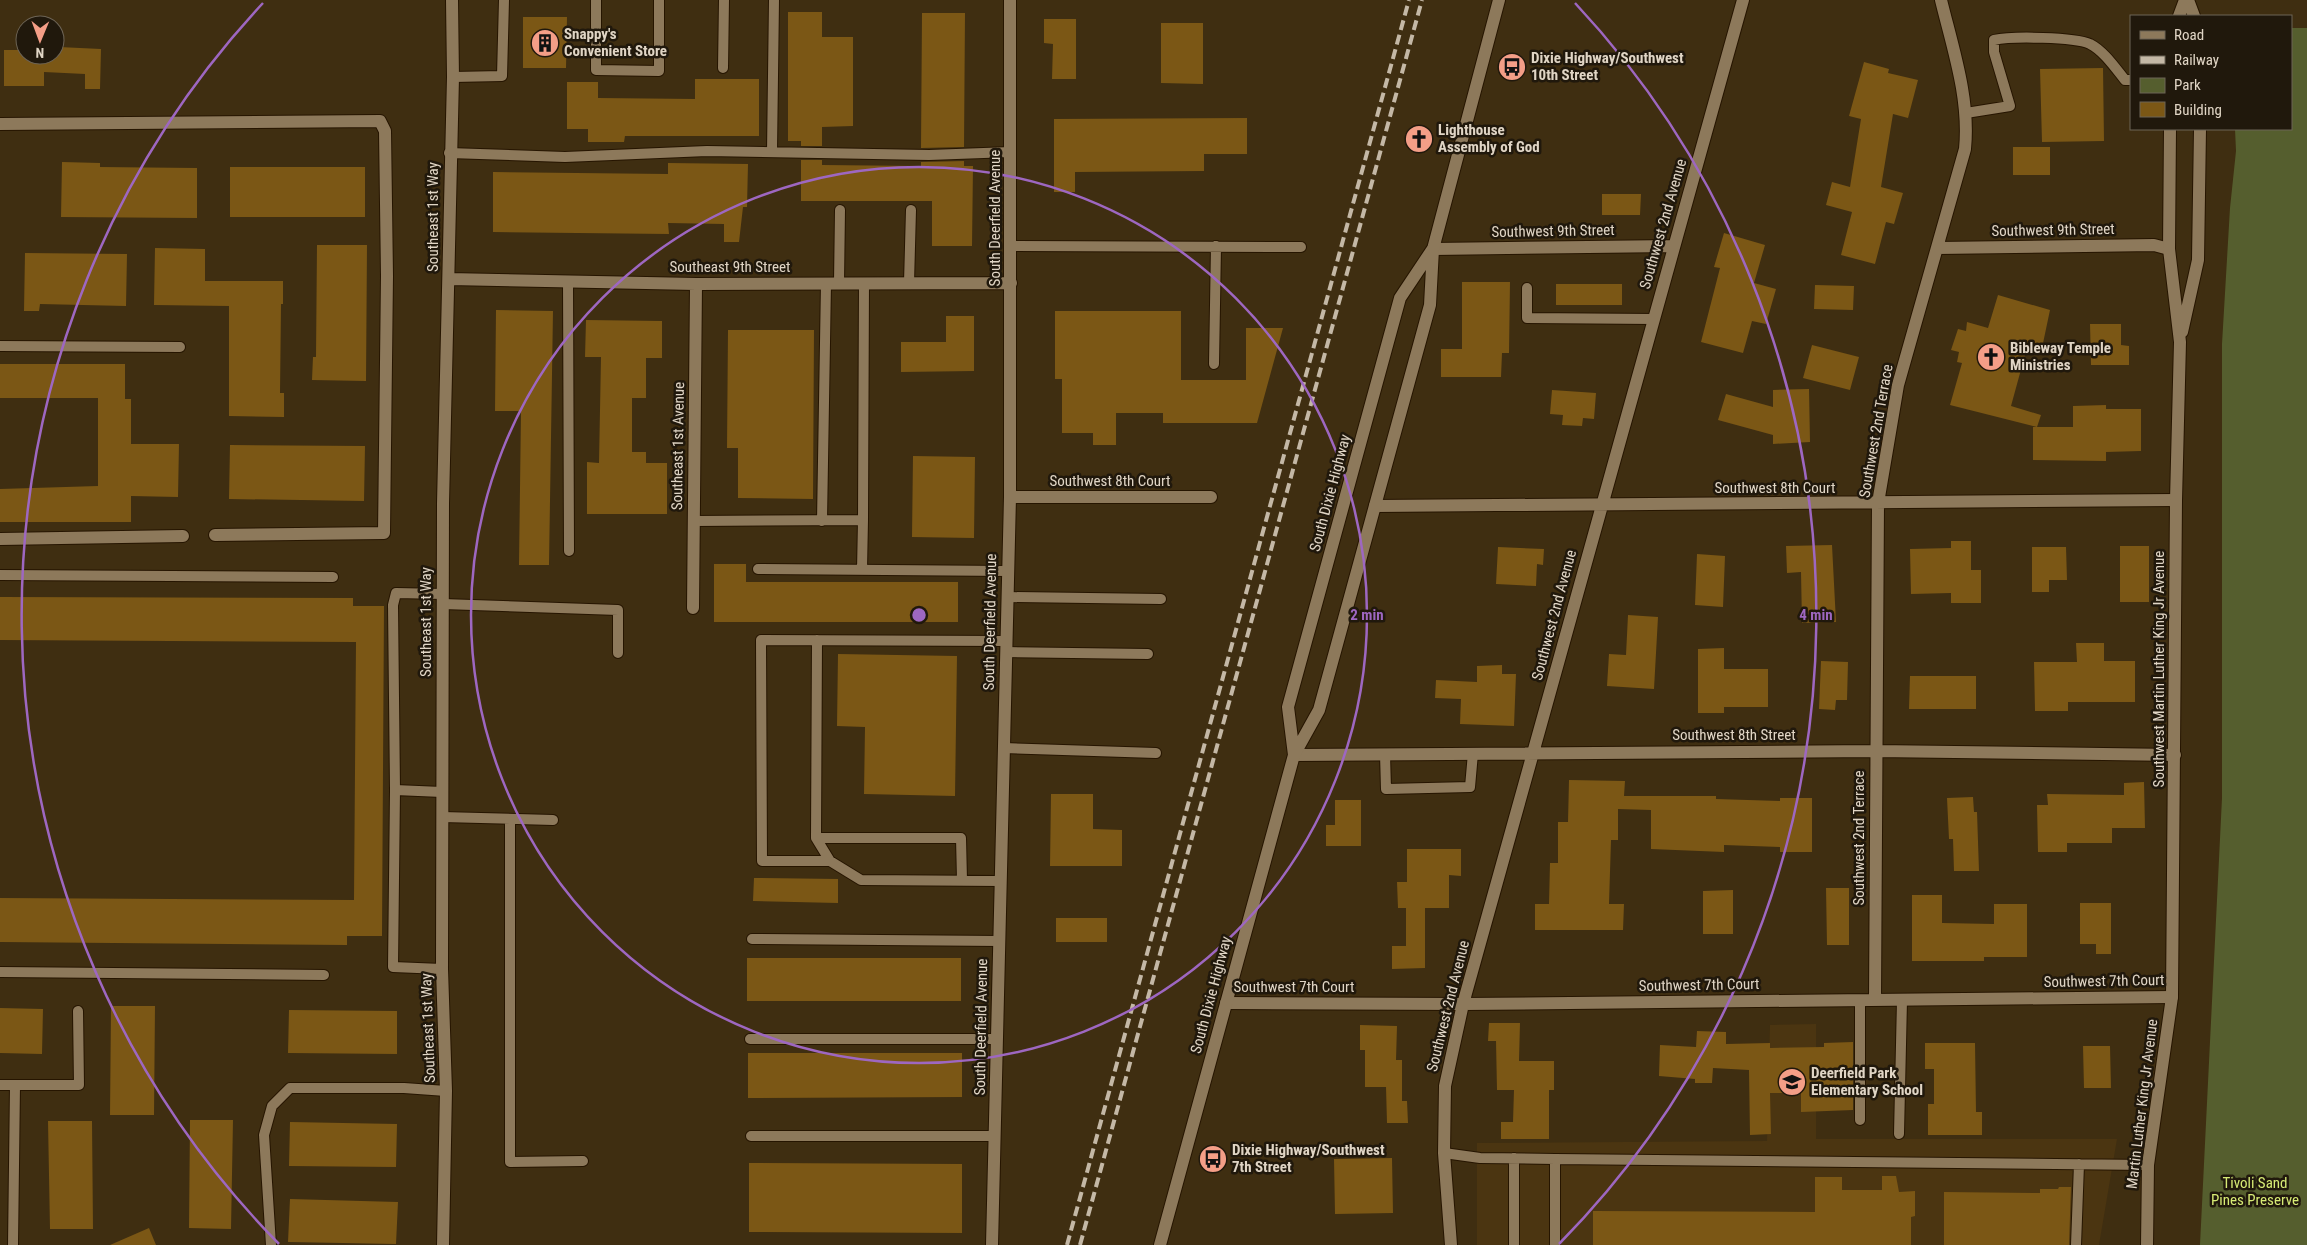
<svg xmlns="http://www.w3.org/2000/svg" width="2307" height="1245" viewBox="0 0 2307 1245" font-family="'Roboto Condensed',sans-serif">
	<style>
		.built { fill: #4b3511 }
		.green { fill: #555e2e }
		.building { fill: #7b5715 }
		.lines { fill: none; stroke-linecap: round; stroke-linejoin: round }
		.service-casing { stroke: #261500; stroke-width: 12 }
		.minor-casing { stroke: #261500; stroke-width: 14 }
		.tertiary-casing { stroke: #261500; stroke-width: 14 }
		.secondary-casing { stroke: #261500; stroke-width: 14 }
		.service { stroke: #8d795b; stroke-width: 10 }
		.minor { stroke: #8d795b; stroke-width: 12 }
		.tertiary { stroke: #8d795b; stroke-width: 12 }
		.secondary { stroke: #8d795b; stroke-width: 12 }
		.rail { stroke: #c4b8a6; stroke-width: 4; stroke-dasharray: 10 5; stroke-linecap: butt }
		.ring { fill: none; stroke: #9e67c1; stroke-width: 2.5 }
		.labels { text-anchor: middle; stroke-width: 5; stroke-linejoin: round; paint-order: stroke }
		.poi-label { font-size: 15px; font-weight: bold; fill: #e0d5c5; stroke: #20180c; text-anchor: start }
		.street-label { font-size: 15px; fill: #e0d5c5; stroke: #20180c }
		.park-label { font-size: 15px; fill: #d7eb75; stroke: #20180c }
		.centre { fill: #9e67c1; stroke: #20180c; stroke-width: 2.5 }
		.ring-label { font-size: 15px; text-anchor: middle; font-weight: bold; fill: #9e67c1; stroke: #20180c; stroke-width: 5; stroke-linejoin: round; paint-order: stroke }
	</style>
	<rect width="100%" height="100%" fill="#3f2e11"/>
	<path class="built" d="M1816,1024V1139H2117L2099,1245H1477V1143L1767,1141L1770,1025Z"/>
	<path class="green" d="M2291,28H2307V1245H2200L2222,798V344L2230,208L2236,151L2235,129H2291Z"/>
	<path class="building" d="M788,12H822V37H853V126L822,127V146H801V141H788Z
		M922,13H965L964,147L921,148Z
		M523,17H567L566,68H523Z
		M1044,19H1076V79H1052L1053,44L1044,43Z
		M1161,23H1203V84L1161,83Z
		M59,47L101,49L100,89H85V74L44,72V86H4V50H25V55H59Z
		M1864,62L1889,69L1888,73L1918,80L1908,118L1893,114L1881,187L1903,193L1894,224L1886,222L1875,264L1841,255L1852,212L1826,205L1832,182L1850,187L1861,119L1849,116Z
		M2103,68L2104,141L2042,142L2040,69Z
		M695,79H759V136H625L624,142H588V129H567V82H598V98L695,99Z
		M1247,118V154H1204V171L1075,172V192H1054V119Z
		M2013,147H2050V175H2013Z
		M801,160H822V165L921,166V162L964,161V166H973L972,246H932V201H801Z
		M62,162L100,163V167L197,168V218L61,217Z
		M668,163L748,164L747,207H743L739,242H724V224L668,223L669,234L493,232V172L668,174Z
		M230,167H365V217H230Z
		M1602,194H1641L1640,215H1602Z
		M1724,233L1765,245L1754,283L1776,289L1766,324L1752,321L1743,353L1701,342L1720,268L1714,267Z
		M317,245H367L366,381L312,380L313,357H316Z
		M155,248L205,249V281H283V304H281L280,393H284V417L229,416V306L154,305Z
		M25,253L127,254L126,306L40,304L39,311H24Z
		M1462,282H1510L1509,353H1502L1501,377H1441V349H1462Z
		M1556,284H1622V305H1556Z
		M1815,285L1854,286L1853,310L1814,309Z
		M1998,295L2050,310L2042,348L2028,344L2011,406L2041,415L2037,427H2073V406L2106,405V409H2141V451L2106,452V461L2033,460V427H2037L1950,405L1962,363L1957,362L1959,352L1951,350L1958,329L1966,331L1967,322L1988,328Z
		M496,310L553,311L549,565H519L521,411H495Z
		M1055,311H1181V380H1246V328H1283L1257,423H1163V413H1116V445H1093V433H1062V379H1055Z
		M946,316H974V371L901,372V342H946Z
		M586,320L662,321V358H646V398H632V452H646V463H667V514H587V462L599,463L601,357H585Z
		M2090,324H2121V345L2129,346V365H2091Z
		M728,330H814L813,499L738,498V448H727Z
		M1812,345L1859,357L1850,390L1803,378Z
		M0,364H125V399H131V444H179L178,497L131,496V522H0V489L98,486V398H0Z
		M1809,389L1810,442L1773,444V435L1718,420L1726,394L1773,407V390Z
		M1552,390L1596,393L1594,419L1583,418L1582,426L1562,425L1563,415L1550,414Z
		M230,445L365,446L364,501L229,499Z
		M913,456L975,457L974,538L912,537Z
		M1951,541H1971V570H1981V603H1951V593L1911,594L1910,549L1951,548Z
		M1832,545L1836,622L1802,623L1801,572L1787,573L1786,546Z
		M2120,546H2149V602H2120Z
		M1498,547L1544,549L1543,565L1537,564L1536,586L1496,584Z
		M2032,547H2066L2067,580H2049V592H2032Z
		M1697,554L1725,556L1723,607L1695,605Z
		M714,564H746V582H958V622H714Z
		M0,597L353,598V606H384L382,936H347V945L0,942V898L354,900L356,642L0,640Z
		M1628,615L1658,617L1654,689L1607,686L1609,654L1626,655Z
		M2076,643H2104V661H2135V702H2068V711H2035L2034,662H2077Z
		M1724,648V669H1768V707H1724V713H1698V649Z
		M838,654L957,656L955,796L864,794L865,727L837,726Z
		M1821,661L1848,662L1847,700H1836L1835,710L1819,709Z
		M1502,665V674H1516L1514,726L1460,724L1461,699L1435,698L1436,680L1477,682V666Z
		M1910,676H1976V709H1909Z
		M1569,780L1625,781L1624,796H1716V799L1780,801V798H1812V852H1780V847L1724,845V852L1651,849V810L1618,809V840H1611L1609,904H1624L1623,930H1535V904H1549L1550,863H1558V822H1568Z
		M2144,782L2145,828H2112V843H2067V852H2038L2037,805H2048L2047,794L2124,795V783Z
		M1051,794H1093V829L1122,830V866H1050Z
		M1973,797L1974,812H1977L1979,871H1954L1953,839H1949L1947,798Z
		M1335,800H1361V846H1326V825H1335Z
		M1407,849H1461V876L1449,875V908H1425V968L1392,969V946H1406V908H1398L1397,882H1407Z
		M754,878L838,879V903L753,901Z
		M1826,888H1849V945H1827Z
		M1733,890V934H1703V891Z
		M1912,895H1942V923L1994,924V904H2027V957H1984V961H1912Z
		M2080,903H2111V954H2096V944H2080Z
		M1056,918H1107V942H1056Z
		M747,958H961V1001H747Z
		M111,1006H155L154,1115H110Z
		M0,1008L43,1009L42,1054L0,1053Z
		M289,1010L397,1011V1054L288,1053Z
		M1489,1023H1520L1519,1061H1554V1090H1549V1139H1501V1122H1513L1514,1090H1497L1496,1041H1488Z
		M1360,1025L1397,1026L1396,1060H1402V1101H1407L1408,1123H1387L1386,1087H1365V1050H1360Z
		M1697,1031L1726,1032V1044L1770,1043V1048L1824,1047V1043L1853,1042V1110L1801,1112V1093H1770L1771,1134L1750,1135L1749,1070L1713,1068L1712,1083H1695V1079L1659,1076L1660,1045L1696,1047Z
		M1925,1043H1975L1976,1112H1982V1135H1928V1104H1934V1069H1925Z
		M2083,1046H2110L2111,1088H2084Z
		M748,1053H962V1097L748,1098Z
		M190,1120H233L231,1229L189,1228Z
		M48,1121H92L93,1229H50Z
		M290,1122L397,1124L396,1167L289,1166Z
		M1392,1158L1393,1213L1335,1214L1334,1159Z
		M749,1163L962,1164V1233L749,1232Z
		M1882,1176H1896L1899,1192L1915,1191V1216L1911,1217V1245H1593V1211L1815,1212V1177H1842V1190H1882Z
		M2059,1187H2071L2069,1245H1944V1192L2040,1193V1189H2058Z
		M290,1199L398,1202L396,1244L288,1242Z
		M149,1228L156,1245H110Z"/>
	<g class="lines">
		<defs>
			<path id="service" d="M596,0V70L659,71V0
				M723,68L724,0
				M453,77L502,76L504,0
				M1966,113L2010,106L1994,52V40C2012,36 2074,37 2090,44C2104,51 2116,69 2125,80H2131
				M772,152L774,0
				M449,153L565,157L707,151L929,155L1011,152
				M1011,246L1301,247
				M568,281L569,551
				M839,283L840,210
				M909,283L911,210
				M1527,288V318L1654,319
				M0,346L180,347
				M1214,364L1216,246
				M694,521L863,520L864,283
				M822,521L826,283
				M758,569L1008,571
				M862,570L863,520
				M0,575L333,577
				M1007,597L1161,599
				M443,604L618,610V653
				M817,640L816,838H961L962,880
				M1006,652L1148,654
				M1004,748L1156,753
				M1385,754L1386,789L1470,787L1473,753
				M395,790L442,792
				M442,817L553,820
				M510,819V1162L583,1161
				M816,838L830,861
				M1001,881L861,880L830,861H762L761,640L1006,641
				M752,939L1000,941
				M442,969L393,967L395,790L393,605L396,593L443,594
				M0,972L324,975
				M1860,1000V1120
				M750,1039H997
				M0,1085H15L13,1245
				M15,1085H79L78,1011
				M1899,1134L1902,1000
				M751,1136H995
				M1444,1153L1480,1158L1555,1159L2148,1165
				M1555,1159V1245
				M271,1245L264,1135L272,1106L290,1088H404L446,1091
				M1514,1245V1158
				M2076,1245L2079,1164"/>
			<path id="minor" d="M0,124L380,121L385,131L387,276L384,533L215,535
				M1937,248L2154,245L2169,249
				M1433,249L1673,246
				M449,279L696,284L1011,283
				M1010,497H1211
				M1375,506L2176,500
				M0,539L183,536
				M693,608L696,284
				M1294,755L1876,751L2175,755
				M1875,999L1878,503L1898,385L1965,149C1970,99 1953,49 1941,0
				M1226,1003L1463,1004L2172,997
				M443,1245L446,1091L442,969L443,503L453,77L452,0
				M992,1245L1010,497V0
				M1451,1245L1444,1153L1445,1086L1463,1004L1743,0"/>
			<path id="tertiary" d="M2188,0L2194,16
				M2179,16L2185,0
				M2182,332L2198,260L2200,129
				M2147,1245L2148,1165L2172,997L2176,500L2180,342L2169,249L2170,129"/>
			<path id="secondary" d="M1294,755L1288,707L1400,298L1432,250
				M1160,1245L1294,755L1319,710L1430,305L1433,249L1499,0"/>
		</defs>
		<use href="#service" class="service-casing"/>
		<use href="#minor" class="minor-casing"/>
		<use href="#tertiary" class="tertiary-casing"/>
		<use href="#secondary" class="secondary-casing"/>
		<use href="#service" class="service"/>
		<use href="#minor" class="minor"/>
		<use href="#tertiary" class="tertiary"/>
		<use href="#secondary" class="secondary"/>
		<path class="rail" d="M1067,1245L1409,0
			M1080,1245L1422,0"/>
	</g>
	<g class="ring">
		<circle cx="919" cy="615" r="448"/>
		<path d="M279 1244A897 897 0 0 1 263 3M1575 3A897 897 0 0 1 1559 1244"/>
	</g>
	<defs>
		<symbol id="building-disc" viewBox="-11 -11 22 22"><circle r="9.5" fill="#f49e87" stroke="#20180c"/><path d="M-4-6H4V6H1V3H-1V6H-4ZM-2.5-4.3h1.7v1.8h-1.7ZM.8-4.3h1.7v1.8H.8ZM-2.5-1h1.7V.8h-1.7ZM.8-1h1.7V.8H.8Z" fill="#111"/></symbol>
		<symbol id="bus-disc" viewBox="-11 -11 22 22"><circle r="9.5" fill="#f49e87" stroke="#20180c"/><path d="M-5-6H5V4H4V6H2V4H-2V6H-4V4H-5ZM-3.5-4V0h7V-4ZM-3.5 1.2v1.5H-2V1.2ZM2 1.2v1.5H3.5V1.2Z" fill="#111"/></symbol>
		<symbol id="church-disc" viewBox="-11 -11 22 22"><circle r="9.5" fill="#f49e87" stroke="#20180c"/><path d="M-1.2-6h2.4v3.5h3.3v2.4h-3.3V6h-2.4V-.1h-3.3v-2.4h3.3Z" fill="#111"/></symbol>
		<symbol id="school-disc" viewBox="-11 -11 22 22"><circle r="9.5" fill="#f49e87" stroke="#20180c"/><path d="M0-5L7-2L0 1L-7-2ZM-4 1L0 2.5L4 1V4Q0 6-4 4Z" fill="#111"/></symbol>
	</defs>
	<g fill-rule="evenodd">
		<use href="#building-disc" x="529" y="27" width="32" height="32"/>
		<use href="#bus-disc" x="1496" y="51" width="32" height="32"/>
		<use href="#church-disc" x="1403" y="123" width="32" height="32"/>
		<use href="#church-disc" x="1975" y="341" width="32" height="32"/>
		<use href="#school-disc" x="1776" y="1066" width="32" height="32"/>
		<use href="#bus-disc" x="1197" y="1143" width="32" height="32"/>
	</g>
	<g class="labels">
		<g class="poi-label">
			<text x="564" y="39">Snappy's<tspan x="564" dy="17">Convenient Store</tspan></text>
			<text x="1531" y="63">Dixie Highway/Southwest<tspan x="1531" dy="17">10th Street</tspan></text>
			<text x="1438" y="135">Lighthouse<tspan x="1438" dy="17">Assembly of God</tspan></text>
			<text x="2010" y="353">Bibleway Temple<tspan x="2010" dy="17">Ministries</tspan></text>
			<text x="1811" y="1078">Deerfield Park<tspan x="1811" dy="17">Elementary School</tspan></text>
			<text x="1232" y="1155">Dixie Highway/Southwest<tspan x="1232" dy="17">7th Street</tspan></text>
		</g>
		<g class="street-label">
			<text transform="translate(433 217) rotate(-90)" y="5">Southeast 1st Way</text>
			<text transform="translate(995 218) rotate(-90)" y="5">South Deerfield Avenue</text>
			<text transform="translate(1663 224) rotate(-74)" y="5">Southwest 2nd Avenue</text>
			<text transform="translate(2053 230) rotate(-1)" y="5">Southwest 9th Street</text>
			<text transform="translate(1553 231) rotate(-1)" y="5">Southwest 9th Street</text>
			<text x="730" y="272">Southeast 9th Street</text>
			<text transform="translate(1876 431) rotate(-80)" y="5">Southwest 2nd Terrace</text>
			<text transform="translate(678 446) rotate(-89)" y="5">Southeast 1st Avenue</text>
			<text x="1110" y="486">Southwest 8th Court</text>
			<text x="1775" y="493">Southwest 8th Court</text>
			<text transform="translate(1330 493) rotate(-75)" y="5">South Dixie Highway</text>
			<text transform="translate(1554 615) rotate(-75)" y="5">Southwest 2nd Avenue</text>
			<text transform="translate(426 622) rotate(-90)" y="5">Southeast 1st Way</text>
			<text transform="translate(990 622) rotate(-89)" y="5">South Deerfield Avenue</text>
			<text transform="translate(2159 669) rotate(-90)" y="5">Southwest Martin Luther King Jr Avenue</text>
			<text x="1734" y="740">Southwest 8th Street</text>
			<text transform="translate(1859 838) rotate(-90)" y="5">Southwest 2nd Terrace</text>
			<text transform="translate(2104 981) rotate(-1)" y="5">Southwest 7th Court</text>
			<text transform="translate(1699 985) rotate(-1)" y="5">Southwest 7th Court</text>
			<text x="1294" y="992">Southwest 7th Court</text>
			<text transform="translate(1211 995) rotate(-75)" y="5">South Dixie Highway</text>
			<text transform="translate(1448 1006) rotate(-76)" y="5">Southwest 2nd Avenue</text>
			<text transform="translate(981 1027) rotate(-89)" y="5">South Deerfield Avenue</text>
			<text transform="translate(428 1028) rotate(-92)" y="5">Southeast 1st Way</text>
			<text transform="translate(2142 1104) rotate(-83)" y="5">Martin Luther King Jr Avenue</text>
		</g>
		<g class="park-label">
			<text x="2255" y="1188">Tivoli Sand<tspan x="2255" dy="17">Pines Preserve</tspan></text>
		</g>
	</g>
	<circle cx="919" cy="615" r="8" class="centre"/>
	<g class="ring-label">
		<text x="1367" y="620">2 min</text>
		<text x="1816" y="620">4 min</text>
	</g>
	<rect x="2130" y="15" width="162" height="115" fill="#20180c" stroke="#6d6456"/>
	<rect x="2140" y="31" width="25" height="8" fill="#8d795b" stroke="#6d6456"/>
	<text x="2174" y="40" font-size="15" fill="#e0d5c5">Road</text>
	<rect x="2140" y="56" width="25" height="8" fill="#c4b8a6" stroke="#6d6456"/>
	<text x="2174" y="65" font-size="15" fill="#e0d5c5">Railway</text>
	<rect x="2140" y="78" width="25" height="15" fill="#555e2e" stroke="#6d6456"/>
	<text x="2174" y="90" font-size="15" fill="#e0d5c5">Park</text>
	<rect x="2140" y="102" width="25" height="15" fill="#7b5715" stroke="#6d6456"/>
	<text x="2174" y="115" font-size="15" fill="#e0d5c5">Building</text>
	<g transform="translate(40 40) rotate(181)"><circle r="24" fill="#20180c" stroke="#6d6456"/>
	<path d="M0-4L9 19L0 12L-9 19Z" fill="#f49e87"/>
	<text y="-8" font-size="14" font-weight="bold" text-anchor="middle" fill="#e0d5c5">N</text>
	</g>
</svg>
